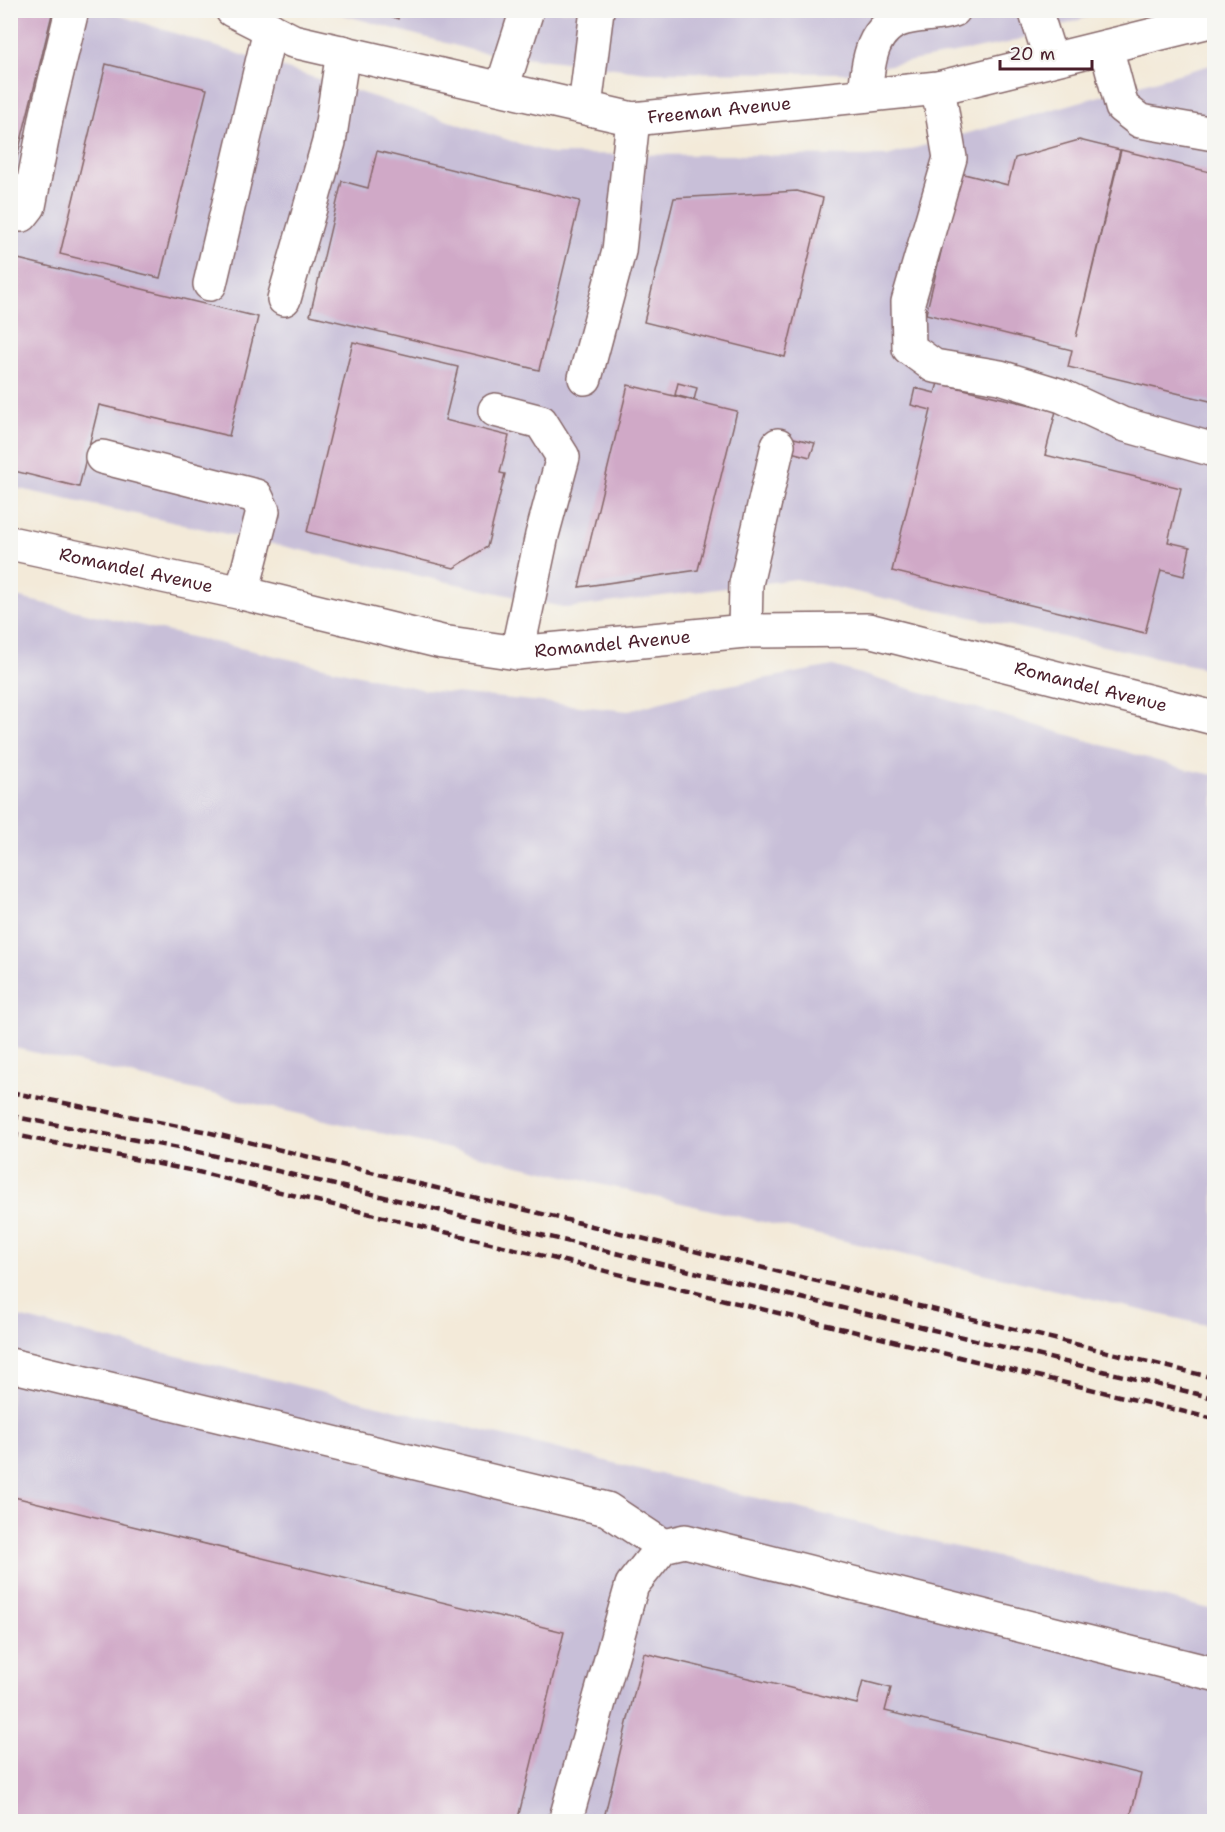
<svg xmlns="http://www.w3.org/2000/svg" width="1225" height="1832" viewBox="0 0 1225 1832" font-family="'Shantell Sans',sans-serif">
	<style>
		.industrial { fill: #c8bfd8 }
		.building { fill: #d0a9c7 }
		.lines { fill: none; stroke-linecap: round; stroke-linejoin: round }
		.minor-casing { stroke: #856668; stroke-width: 36 }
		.minor { stroke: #fff; stroke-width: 33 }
		.rail { stroke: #4a1f2b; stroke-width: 4.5; stroke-dasharray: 9 4.5; stroke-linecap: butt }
		.labels { text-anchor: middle; stroke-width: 4.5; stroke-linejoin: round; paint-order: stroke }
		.street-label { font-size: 18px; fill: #4a1f2b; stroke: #f6f6f2 }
	</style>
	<rect width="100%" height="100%" fill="#f6f6f2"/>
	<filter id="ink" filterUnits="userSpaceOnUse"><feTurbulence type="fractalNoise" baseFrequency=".0167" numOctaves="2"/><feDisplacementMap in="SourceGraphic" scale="12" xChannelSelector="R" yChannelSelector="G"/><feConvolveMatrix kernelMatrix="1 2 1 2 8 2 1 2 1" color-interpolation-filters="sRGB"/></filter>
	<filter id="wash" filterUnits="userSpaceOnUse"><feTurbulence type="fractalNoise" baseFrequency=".008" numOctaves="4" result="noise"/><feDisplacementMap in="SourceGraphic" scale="24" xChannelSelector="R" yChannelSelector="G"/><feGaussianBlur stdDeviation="1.35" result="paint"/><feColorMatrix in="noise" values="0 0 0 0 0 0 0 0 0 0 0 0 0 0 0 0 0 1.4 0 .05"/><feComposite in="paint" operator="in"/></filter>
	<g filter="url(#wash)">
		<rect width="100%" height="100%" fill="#f3ead9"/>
		<path class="industrial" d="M11,11H111L118,15L552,154L887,156L1214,64V670L796,579L567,608L11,487Z
			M329,11H1106L1008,43L848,73L647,72L475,51Z
			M11,596L425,690L628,711L713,688L833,666L1185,769L1214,775V1327L11,1047Z
			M10,1315L1214,1610V1821H11Z"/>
		<g id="blocks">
			<path class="building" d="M10,10H53L11,182L10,181Z
				M376,10H400L398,19Z
				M719,10H774L773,17Z
				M106,64L207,89L160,278L60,254Z
				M1079,140L1120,150L1076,337L1121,150L1214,173V402L1068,367L1072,350L926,314L960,173L1008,185L1015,158Z
				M377,151L580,201L539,370L310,315L342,181L368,188Z
				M797,191L823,198L785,357L644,322L674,198Z
				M10,257L258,317L229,436L99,405L79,487L10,470Z
				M353,342L458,367L445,420L509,436L500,473L505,474L487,547L454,568L307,532Z
				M678,383L697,388L694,400L675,395Z
				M938,383L1056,411L1045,455L1181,488L1168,542L1190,547L1184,576L1161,570L1145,633L892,571L931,410L911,405L915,388L935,393Z
				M628,385L737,411L698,570L579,587Z
				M794,438L815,443L810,457L791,452Z
				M10,1496L564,1632L517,1822H10Z
				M644,1653L857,1704L863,1681L891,1688L885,1711L1141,1774L1129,1822H603Z"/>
		</g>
	</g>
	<g filter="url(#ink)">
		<use href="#blocks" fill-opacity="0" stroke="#856668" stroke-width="1.5"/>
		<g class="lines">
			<defs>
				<g id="minor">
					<path id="s1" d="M232,10L293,41L633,119L938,88L1214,20"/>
					<path d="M1035,10L1051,60"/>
					<path d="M1106,47L1122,107L1140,121L1214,134"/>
					<path d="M502,88L527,10"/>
					<path d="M938,88L950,158L908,302L909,348L934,366L1000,377L1062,396L1122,424L1214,450"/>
					<path d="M865,95C868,64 870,26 906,18C922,14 938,15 954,10"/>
					<path d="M585,107L597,10"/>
					<path d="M10,214L22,215L29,206L47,114L72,10"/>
					<path d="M210,284L270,29"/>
					<path d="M284,299L329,142L343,52"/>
					<path d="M585,378L619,251L633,119"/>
					<path d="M495,410L541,422L563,457L542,535L517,653"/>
					<path d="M102,457L256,496L263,511L242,593"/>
					<path id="s2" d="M10,543L242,593L442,642L517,653L745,631L868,630L1214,718"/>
					<path d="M745,631L746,584L778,445"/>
					<path d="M10,1365L607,1509L663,1546"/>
					<path d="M565,1822L632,1585L663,1546L685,1541L1214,1674"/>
				</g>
			</defs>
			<use href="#minor" class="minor-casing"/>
			<use href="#minor" class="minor"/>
			<path class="rail" d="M10,1092L203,1131L1214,1378
				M10,1116L199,1152L1214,1398
				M10,1134L194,1171L1214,1419"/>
		</g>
	</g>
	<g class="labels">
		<g class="street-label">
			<text dy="6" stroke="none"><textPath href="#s1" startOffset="504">Freeman Avenue</textPath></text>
			<text dy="6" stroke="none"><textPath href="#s2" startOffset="129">Romandel Avenue</textPath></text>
			<text dy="6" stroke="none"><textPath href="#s2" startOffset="615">Romandel Avenue</textPath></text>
			<text dy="6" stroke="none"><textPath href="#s2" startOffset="1101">Romandel Avenue</textPath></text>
		</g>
	</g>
	<rect width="1225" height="1832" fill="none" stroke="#f6f6f2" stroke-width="36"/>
	<path d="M1000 60v9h92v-9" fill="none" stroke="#4a1f2b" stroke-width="3"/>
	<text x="1009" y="60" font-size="18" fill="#4a1f2b" stroke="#f6f6f2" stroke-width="4.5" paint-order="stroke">20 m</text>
</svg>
